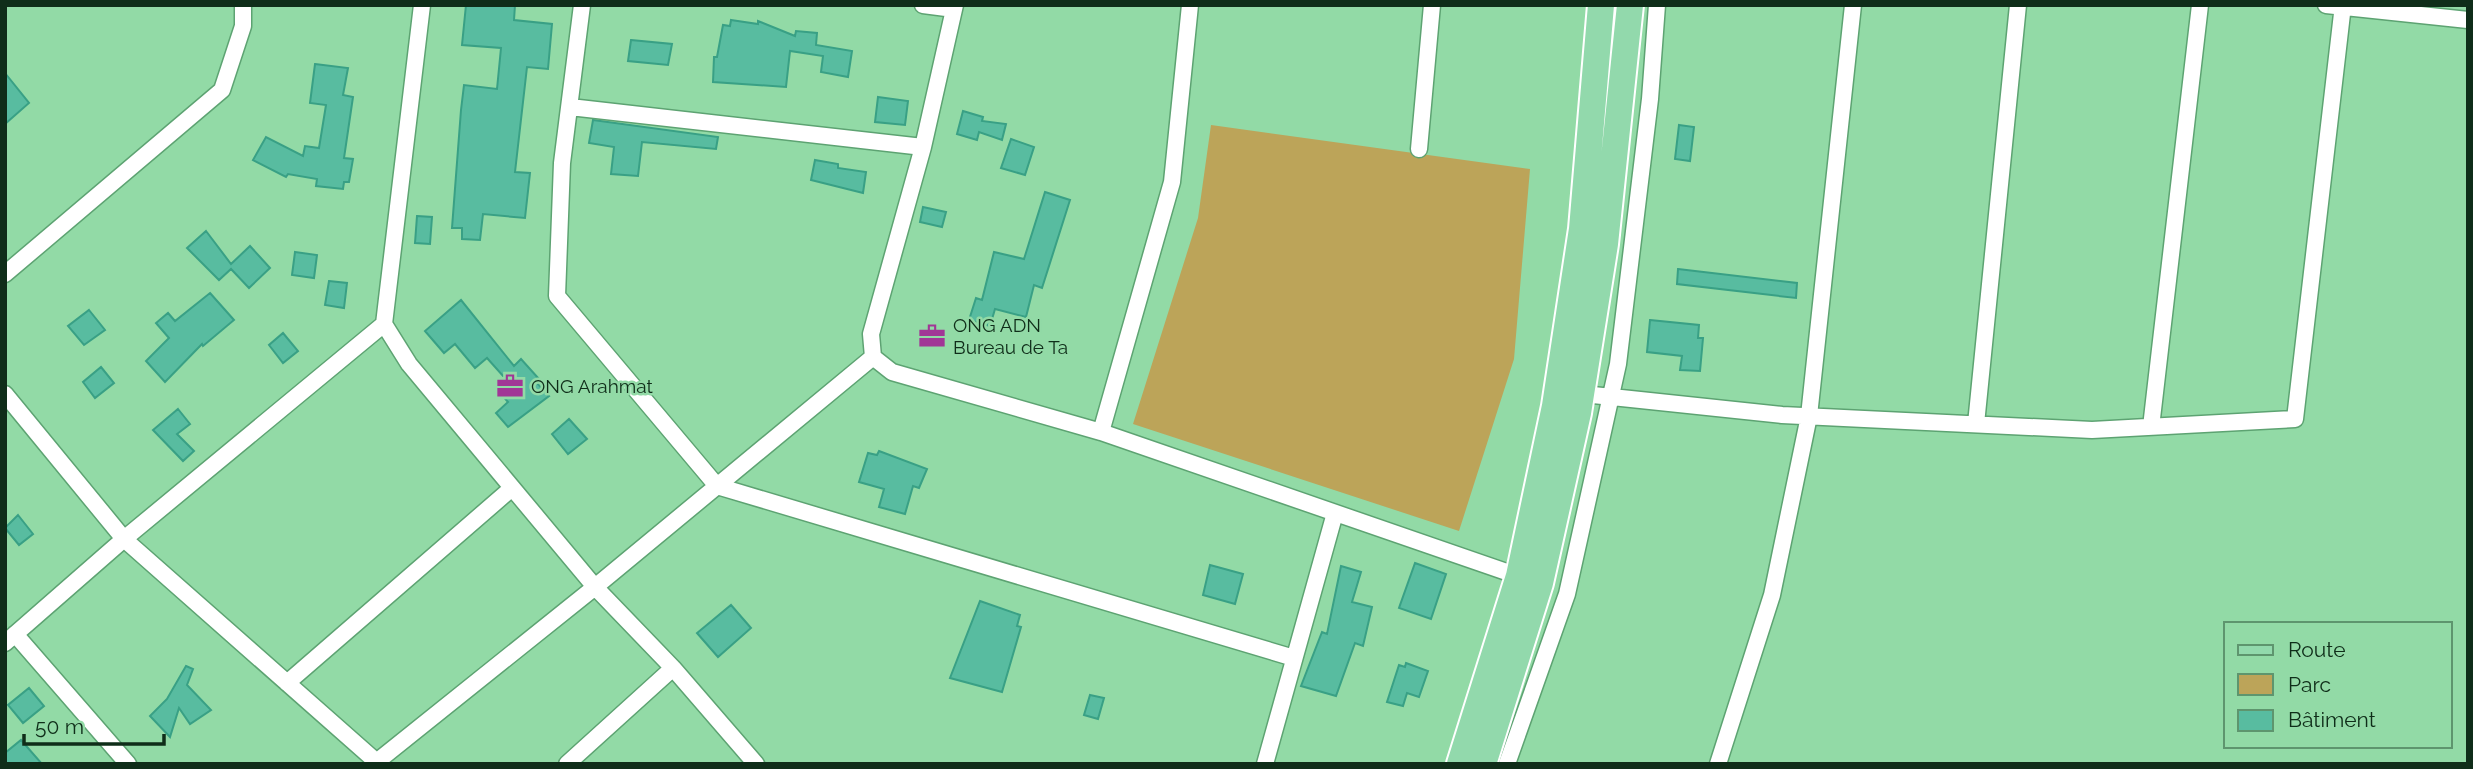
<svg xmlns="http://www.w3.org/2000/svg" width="2473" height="769" viewBox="0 0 2473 769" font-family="Raleway,sans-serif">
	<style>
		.green { fill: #bca459 }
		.building { fill: #58bca0; stroke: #39a085; stroke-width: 2 }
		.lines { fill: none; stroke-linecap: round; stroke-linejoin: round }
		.street-casing { stroke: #5da372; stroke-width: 19 }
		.primary-casing { stroke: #fff; stroke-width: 30 }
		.street { stroke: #fff; stroke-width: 16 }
		.primary { stroke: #92d9ac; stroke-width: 26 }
		.labels { text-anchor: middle; stroke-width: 5; stroke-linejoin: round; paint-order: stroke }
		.poi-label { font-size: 19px; fill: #0f2d19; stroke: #92daa6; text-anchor: start }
	</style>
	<rect width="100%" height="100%" fill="#92daa6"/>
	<path class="green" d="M1211,125L1530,169L1514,359L1459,531L1133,424L1198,218Z"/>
	<path class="building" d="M466,5H515L514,20L552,24L548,69L527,67L515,172L530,173L525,218L483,214L480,240L462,239V228H452L461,110L464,85L497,89L501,48L462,45Z
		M731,20L758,24V21L795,36L796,31L817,33L816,45L852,51L848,77L821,72L823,56L790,51L786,87L713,82L714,57H717L723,25L730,26Z
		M631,40L672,44L668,65L628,61Z
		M315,64L348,68L343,95L353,97L344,158L353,159L349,182H344L343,189L316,186L317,179L288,174L286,177L253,160L266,137L303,156L305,146L319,148L326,105L310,103Z
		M5,73L29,103L5,124Z
		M878,97L908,101L905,125L875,122Z
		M963,111L983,117L982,121L1006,124L1002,140L979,132L977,140L957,134Z
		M593,120L718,137L716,149L642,142L638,176L611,174L614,147L589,143Z
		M1679,125L1694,127L1690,161L1675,159Z
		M1011,139L1034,147L1025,175L1001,168Z
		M815,160L838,164V168L866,172L863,193L811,180Z
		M1045,192L1070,200L1042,288L1034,285L1026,317L995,309L990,326L969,320L976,298L982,300L994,252L1024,259Z
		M923,207L946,212L942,227L920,222Z
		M417,216L432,217L430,244L415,243Z
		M206,231L231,264L250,246L270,268L249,288L231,269L219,280L187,248Z
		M295,252L317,255L314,278L292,275Z
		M1678,269L1797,283L1796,298L1677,284Z
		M329,281L347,283L344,308L325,305Z
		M210,293L234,320L203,346L202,344L165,382L146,361L169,338L156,323L168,313L175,321Z
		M461,300L514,366L521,359L539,379L536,382L549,396L508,427L496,413L508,402L502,395L512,386L487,358L475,368L455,344L444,353L425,331Z
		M89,310L105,330L84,345L68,326Z
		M1650,320L1699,325L1698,338H1703L1700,371L1680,370L1682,356L1647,352Z
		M283,333L298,351L283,363L269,345Z
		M101,367L114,383L95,398L83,382Z
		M178,409L190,424L177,434L194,451L183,461L153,430Z
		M569,419L587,439L568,454L552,434Z
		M879,451L927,469L919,488L913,486L905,514L879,507L884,489L859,482L868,453L877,455Z
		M18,515L33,534L19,545L5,528Z
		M1415,563L1446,574L1431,619L1399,608Z
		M1210,565L1243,574L1235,604L1203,595Z
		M1341,566L1361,572L1352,602L1372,607L1363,646L1355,643L1336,696L1301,686L1322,632L1327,634Z
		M980,601L1020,615L1017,626L1021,627L1002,692L950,678Z
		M731,605L751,628L718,657L697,633Z
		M1406,663L1428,671L1419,697L1407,693L1403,706L1387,702L1399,665L1405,667Z
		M186,666L193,669L187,685L211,710L190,724L179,708L170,737L150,716L167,699Z
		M29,688L44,706L23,723L8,705Z
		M1090,695L1104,698L1098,719L1084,715Z
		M21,740L42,764H5V753Z"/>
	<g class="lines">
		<defs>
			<path id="street" d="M422,5L384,324L409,364L595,587L673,668L756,764
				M582,5L562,163L557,296L717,486L1294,658
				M923,5L954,9
				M955,5L923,147L871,334L873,357L892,372L1101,432L1524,578
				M2326,5L2468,20
				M570,107L923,147
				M1419,149L1432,5
				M5,274L222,90L243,26V5
				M1574,393L1782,415L2092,430L2295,419L2343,5
				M5,394L124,539L379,764
				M1976,424L2018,5
				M2151,427L2200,5
				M1101,432L1172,182L1190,5
				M15,634L128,764
				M5,643L124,539L384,324
				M287,683L512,488
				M374,764L595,587L873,357
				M567,764L673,668
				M1265,764L1335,513
				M1507,764L1567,594L1618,364L1650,99L1657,5
				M1718,764L1772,595L1809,416L1853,5"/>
			<path id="primary" d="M1460,764L1519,576L1555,406L1582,229L1601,5
				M1483,764L1540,583L1578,413L1605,244L1630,5"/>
		</defs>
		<use href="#street" class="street-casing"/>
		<use href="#primary" class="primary-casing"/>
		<use href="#street" class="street"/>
		<use href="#primary" class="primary"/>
	</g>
	<defs>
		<symbol id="office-bare" viewBox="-9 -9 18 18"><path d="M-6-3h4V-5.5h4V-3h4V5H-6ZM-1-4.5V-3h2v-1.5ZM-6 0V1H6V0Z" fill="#a13696" stroke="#92daa6" stroke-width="2.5" paint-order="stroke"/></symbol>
	</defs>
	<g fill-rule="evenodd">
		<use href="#office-bare" x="913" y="317" width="38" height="38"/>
		<use href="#office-bare" x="491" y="367" width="38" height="38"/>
	</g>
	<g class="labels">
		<g class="poi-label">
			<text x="953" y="332">ONG ADN<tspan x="953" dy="22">Bureau de Ta</tspan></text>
			<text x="531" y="393">ONG Arahmat</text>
		</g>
	</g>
	<rect width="2473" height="769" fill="none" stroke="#0f2d19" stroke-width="14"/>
	<rect x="2224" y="622" width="228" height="126" fill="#92daa6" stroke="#5e956e" stroke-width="2"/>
	<rect x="2238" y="645" width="35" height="10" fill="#92d9ac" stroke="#5e956e" stroke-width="2"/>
	<text x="2288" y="657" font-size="21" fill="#0f2d19">Route</text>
	<rect x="2238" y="674" width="35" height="21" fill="#bca459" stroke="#5e956e" stroke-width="2"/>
	<text x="2288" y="692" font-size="21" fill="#0f2d19">Parc</text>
	<rect x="2238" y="710" width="35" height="21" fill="#58bca0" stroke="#5e956e" stroke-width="2"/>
	<text x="2288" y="727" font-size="21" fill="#0f2d19">Bâtiment</text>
	<path d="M24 734v10h140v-10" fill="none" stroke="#0f2d19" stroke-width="3.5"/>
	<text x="35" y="734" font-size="21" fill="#0f2d19" stroke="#92daa6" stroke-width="5" paint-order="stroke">50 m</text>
</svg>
